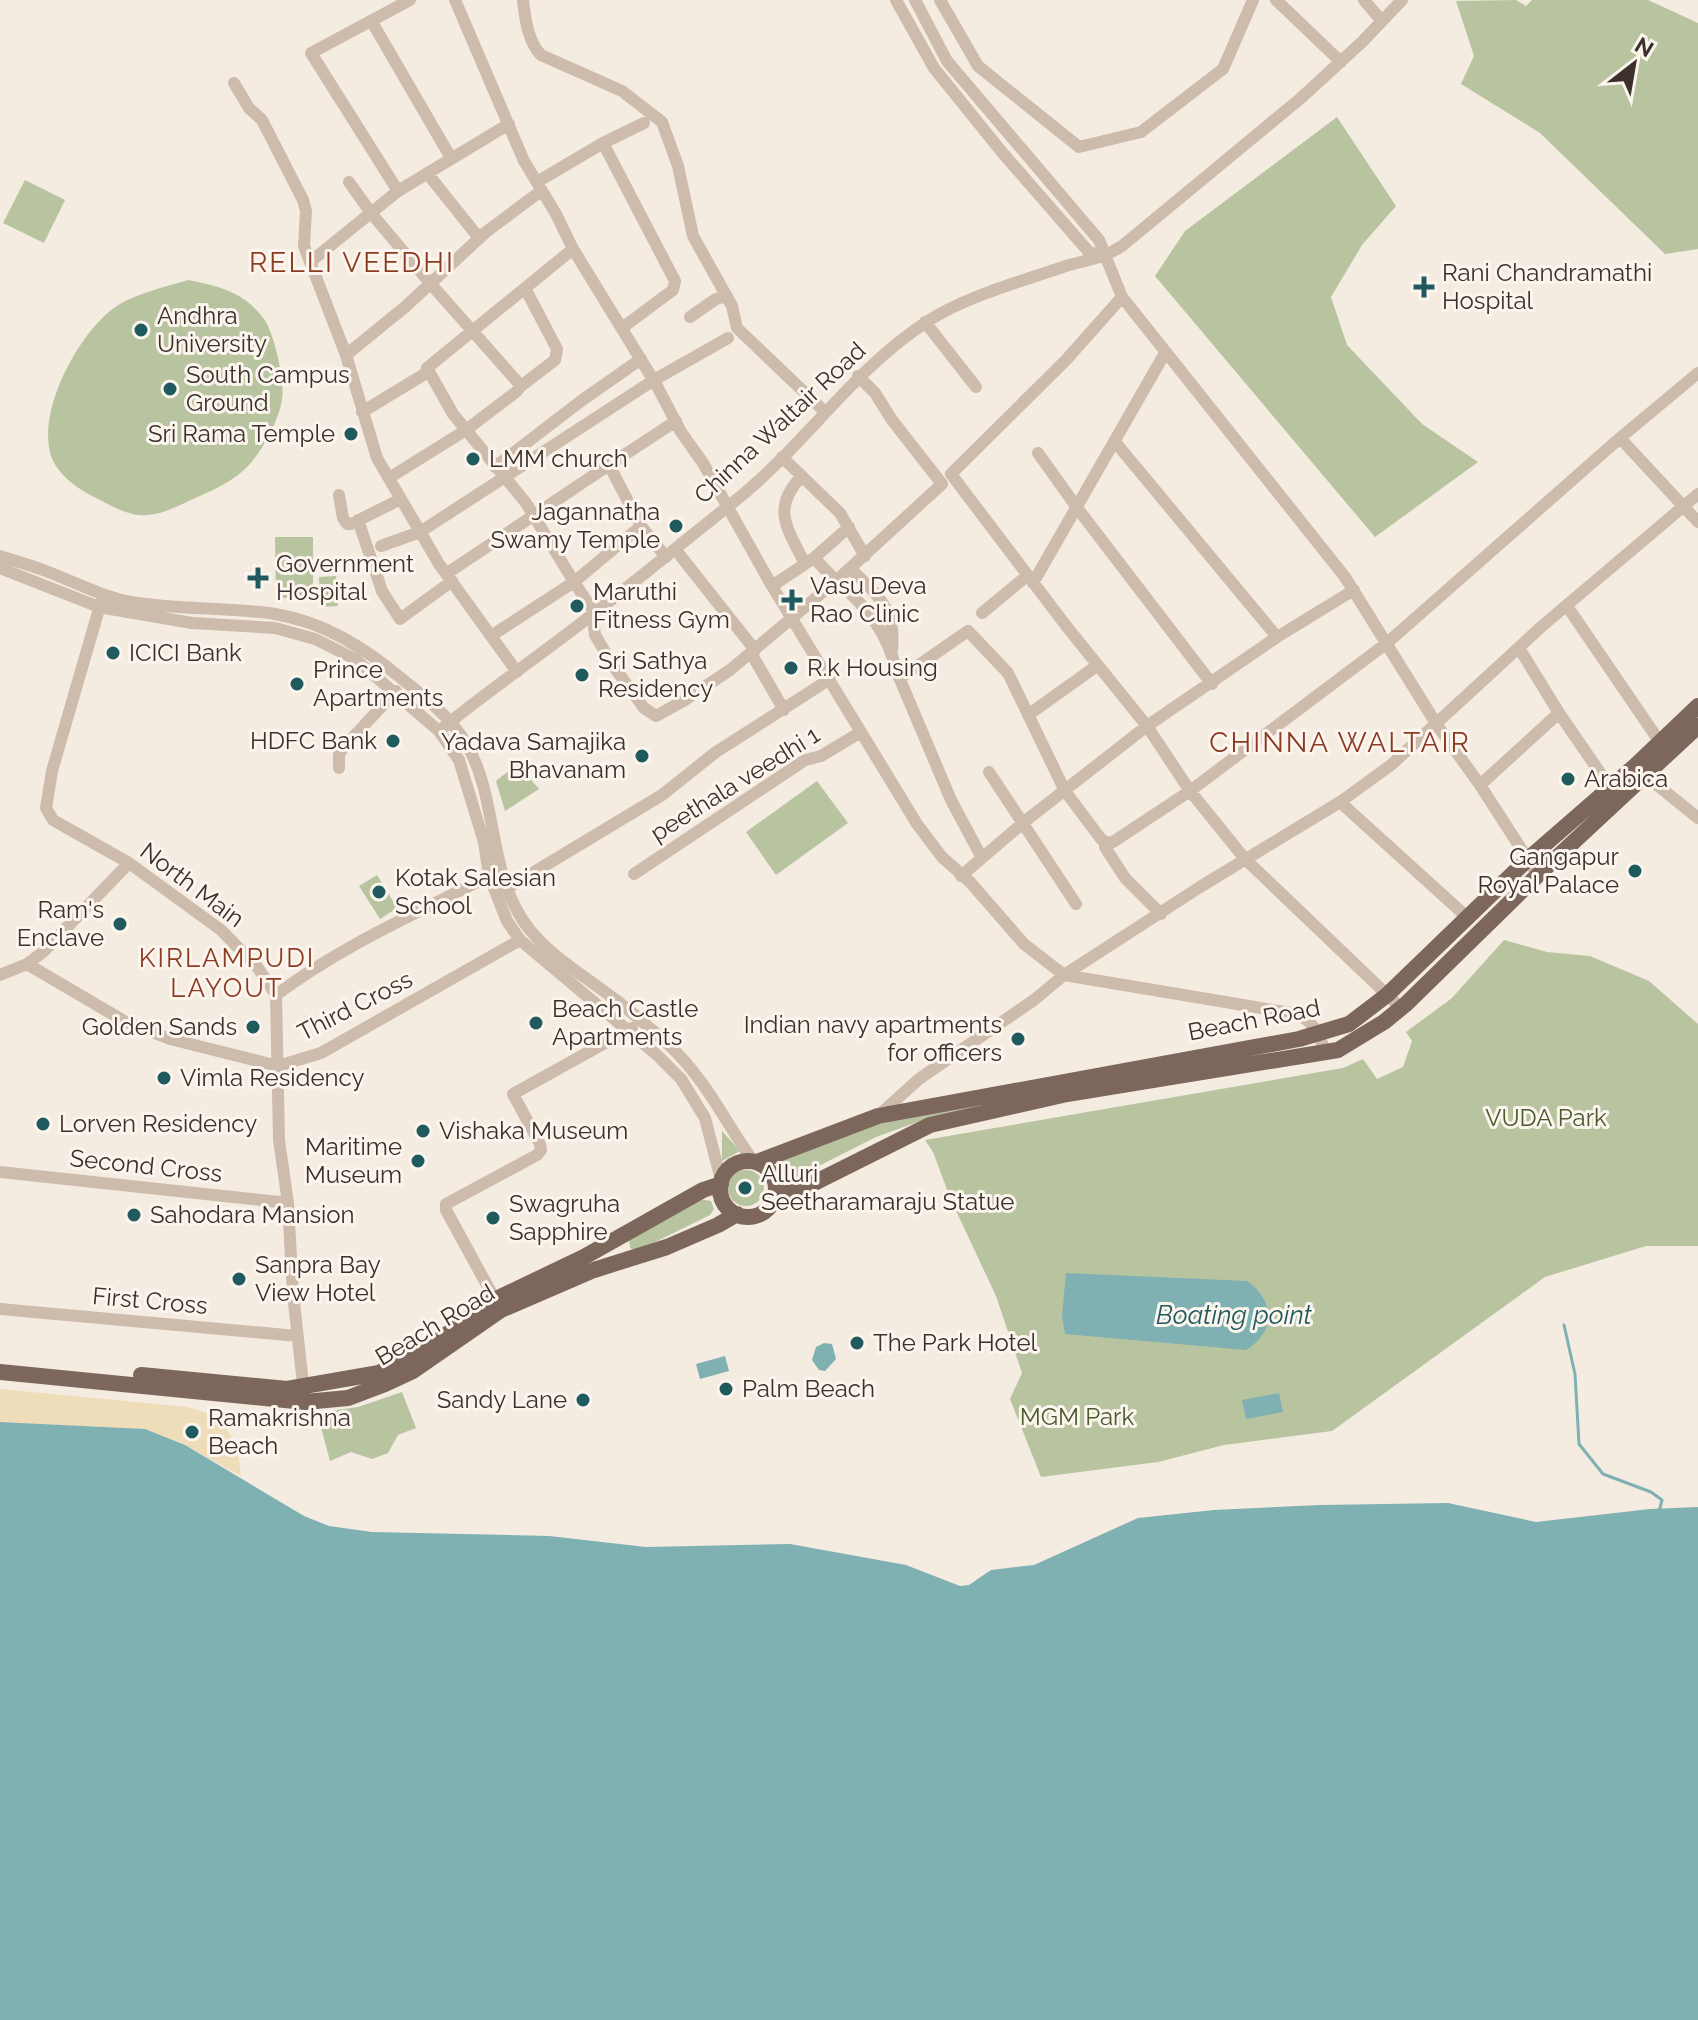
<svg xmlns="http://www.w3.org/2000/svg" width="1698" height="2020" viewBox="0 0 1698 2020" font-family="Raleway,sans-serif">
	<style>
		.green { fill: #b8c4a0 }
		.sand { fill: #efdcb8 }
		.water { fill: #7fb0b2 }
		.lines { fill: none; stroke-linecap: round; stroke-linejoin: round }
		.stream { stroke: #7fb0b2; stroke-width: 3 }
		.minor { stroke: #cdbbac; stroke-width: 12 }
		.major { stroke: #7d675c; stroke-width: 16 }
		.poi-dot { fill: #1f5a5e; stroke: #fbf5ee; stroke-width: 3 }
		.labels { text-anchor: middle; stroke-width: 6; stroke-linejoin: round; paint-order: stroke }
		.poi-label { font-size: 24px; fill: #3b302b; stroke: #fbf5ee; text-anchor: start }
		.street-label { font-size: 24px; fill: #3b302b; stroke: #fbf5ee }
		.park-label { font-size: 24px; fill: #4a5a2e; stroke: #fbf5ee }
		.neighbourhood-label { font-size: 26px; letter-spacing: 2px; fill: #8c3b22; stroke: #fbf5ee }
		.water-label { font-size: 26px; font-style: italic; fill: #1f5a5e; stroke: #fbf5ee }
		.quarter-label { font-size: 28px; letter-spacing: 2px; fill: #8c3b22; stroke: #fbf5ee }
	</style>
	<rect width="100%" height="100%" fill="#f4ebe1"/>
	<path class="green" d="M1516,0L1526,6L1532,0H1648L1698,23V249L1665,254L1540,133L1461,84L1474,56L1456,1Z
		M1337,117L1396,206L1362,245L1331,297L1347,345L1422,424L1478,462L1375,537L1155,276L1185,231Z
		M25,180L65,200L44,243L3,223Z
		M188,280C209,284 228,288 245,300C252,305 262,315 266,322C275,338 285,382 282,399C279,421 261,454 245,469C230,483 211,491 193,499C178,506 163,514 147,515C127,517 107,503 90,495C74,486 54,471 50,452C39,408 77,338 110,311C131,294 163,288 188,280Z
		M275,537H313V598H276Z
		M336,576L338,606L320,607L319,577Z
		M517,764L539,789L505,811L496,781Z
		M817,781L848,823L776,875L746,832Z
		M377,875L397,908L380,919L359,886Z
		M1504,940L1547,952L1590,956L1649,981L1698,1024V1246H1646L1545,1277L1332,1431L1224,1445L1158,1462L1041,1477L1010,1399L1022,1373L996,1296L951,1200L933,1152L925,1140L1343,1068L1363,1059L1377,1079L1403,1067L1412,1041L1406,1032L1452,998Z
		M1008,1097L1009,1101L923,1120L876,1137L793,1179L787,1180L780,1173L781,1162C849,1123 933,1112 1008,1097Z
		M722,1131L740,1151L722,1161Z
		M728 1188a18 18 0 1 1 36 0a18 18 0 1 1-36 0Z
		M699,1199L711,1201L714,1209L710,1215L637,1251L630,1248L629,1239Z
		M402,1392L416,1428L398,1435L388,1453L372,1459L351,1452L330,1461L317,1413L358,1407Z"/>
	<path class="sand" d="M0,1389L188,1407L219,1417L237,1446L241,1476L185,1445L145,1429L0,1422Z"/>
	<path class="water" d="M1066,1273L1247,1281C1276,1301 1275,1333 1246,1350L1065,1334L1062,1317Z
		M824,1343L832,1344L836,1359L825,1371L819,1370L812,1360L816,1347Z
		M725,1356L729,1371L700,1379L696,1364Z
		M1279,1393L1283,1412L1246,1419L1242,1400Z
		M0,1422L145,1429L185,1445L304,1516L329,1526L372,1532L549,1536L646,1547L790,1544L906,1565L960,1586L969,1585L991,1570L1034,1565L1138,1518L1214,1510L1320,1505L1448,1503L1536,1522L1650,1509L1698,1507V2020H0Z"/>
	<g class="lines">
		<path class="stream" d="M1564,1325L1575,1374L1579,1444L1603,1474L1651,1492L1662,1500L1659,1512"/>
		<path class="minor" d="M410,0L311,53L398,191L509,124
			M455,0L524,161L556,214L573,249L657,386L681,432L703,463L772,586L917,824L942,857L970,882L1024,944L1064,975L1297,1014C1315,1023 1320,1035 1325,1053
			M523,0C525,18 528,42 541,55L622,91L662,122L678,166L693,236L732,306L737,328L825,412
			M896,0L934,68L1001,151L1088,251L1104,258
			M915,0L947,61L1099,240L1122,297L1345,577L1437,725L1480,785L1538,875
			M940,0L978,66L1079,147L1141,132L1223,69L1253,0
			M1276,0L1341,62
			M1364,0L1381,20
			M372,22L451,158
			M234,83L249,108L262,120L303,200L306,211L304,246L346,355L377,458L439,564L517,672
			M603,143L675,281L673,290L622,328
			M427,173L479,238
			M349,182L371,213L430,283L521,386L516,392L466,430L389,478
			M537,182L603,143L644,123
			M310,262L398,191
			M1122,297L1066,360L951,474L1067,627L1147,726L1190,791L1245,859L1401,1008
			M690,317L716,299L727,296
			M925,322L976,387
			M346,355L405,307L486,232L541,191
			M858,376L875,393L892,420L942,484L836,581C865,604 888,634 896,670L951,800L982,858
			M521,386L555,360L557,349L525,288
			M362,412L428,372
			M1620,438L1698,522
			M1116,443L1277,637
			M1038,453L1078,509L1212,684
			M782,457L840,513L865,556
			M495,467L581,401L641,359
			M802,476C770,509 788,529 805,564
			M339,495L343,518L347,524H351L401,499
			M358,520L382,591L400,619L452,581
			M641,526L574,582L592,609L595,635L614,667L644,708L656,716L685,700L730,670L836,581L814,558
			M381,546L420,532L654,380L728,338
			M675,549L755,650
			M0,556C15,561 31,565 46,571C74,582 101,596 131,602C178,610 228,607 275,614C324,622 365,648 402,679C425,697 451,718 466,743C500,801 486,876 530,930C551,956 583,975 609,995C630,1010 650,1028 669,1045C708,1082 724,1121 754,1162
			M666,557L641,526L609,465L676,421
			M0,568L99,607L192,623L275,628L315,639L355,659L439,731L459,760L484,842L489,876L507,921L520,940L657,1055L681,1079L705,1118L721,1180
			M851,569C878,596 896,608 892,650
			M446,574L609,465
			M1033,583L1165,353
			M772,586L814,558L849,527
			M101,602L52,771L46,808L53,820L129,863L221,930L258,968L276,995L279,1140L288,1203L293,1294L304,1393
			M1567,606L1655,735
			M982,613L1028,575
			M491,636L574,582L526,503L453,414L427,368L573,249
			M1519,648L1559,713L1605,780
			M751,653L784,710
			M900,678L968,631L1008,673L1065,791L1101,839L1107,843L1113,842L1190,791L1387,643L1620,438L1698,373
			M1028,715L1098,665
			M439,731C489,690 542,654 593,614C641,577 688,538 735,501C803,447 852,371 925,323C962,298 1018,282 1060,268C1083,260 1100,260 1122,246L1301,98L1362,42L1402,0
			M339,768V755L343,748L396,691
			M989,772L1076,904
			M1641,772L1698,818
			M1480,785L1559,713
			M1340,802L1468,918
			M1105,847L1125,878L1161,914
			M634,874L805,760L821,756L861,732
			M961,876L1024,822L1147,726L1277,637L1354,590
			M506,889L662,795L716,752L830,679
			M27,964L124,1021L170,1039L278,1066L321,1053L520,940
			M0,975L27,964L43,952L129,863
			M276,995C341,946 417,913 489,876
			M878,1116L919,1079L1034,1000L1064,975L1200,887L1340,802L1391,765L1541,627L1698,494
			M0,1172L288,1203
			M499,1307L446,1210V1204L537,1155L541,1150L540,1144L513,1094L632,1028
			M0,1309L297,1336"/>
		<path class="major" d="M720 1189a28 28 0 1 1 56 0a28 28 0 1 1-56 0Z
			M757,1162L878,1116L1299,1039L1349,1024L1387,995L1528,859L1635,766L1698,706
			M775,1197L812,1184L930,1125L1067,1094L1338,1050L1384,1022L1406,1004L1538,875L1698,726
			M0,1372L305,1402L348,1398L385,1384L413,1371L501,1310L594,1270L667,1247L718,1225L737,1214
			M141,1375L287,1389L379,1373L439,1340L494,1300L584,1257L703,1190L721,1184"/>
	</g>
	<g class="poi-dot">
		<path d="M1420 275h8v8h8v8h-8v8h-8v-8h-8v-8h8z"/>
		<circle cx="141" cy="330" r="8"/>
		<circle cx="170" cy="389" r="8"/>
		<circle cx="351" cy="434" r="8"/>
		<circle cx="473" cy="459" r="8"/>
		<circle cx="676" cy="526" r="8"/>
		<path d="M254 566h8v8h8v8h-8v8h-8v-8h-8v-8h8z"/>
		<path d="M788 588h8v8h8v8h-8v8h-8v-8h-8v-8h8z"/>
		<circle cx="577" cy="606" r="8"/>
		<circle cx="113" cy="653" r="8"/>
		<circle cx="791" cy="668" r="8"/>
		<circle cx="582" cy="675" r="8"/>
		<circle cx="297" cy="684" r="8"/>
		<circle cx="393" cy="741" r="8"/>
		<circle cx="642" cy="756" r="8"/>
		<circle cx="1568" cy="779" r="8"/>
		<circle cx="1635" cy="871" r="8"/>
		<circle cx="379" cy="892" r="8"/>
		<circle cx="120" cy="924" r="8"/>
		<circle cx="536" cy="1023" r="8"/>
		<circle cx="253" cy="1027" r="8"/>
		<circle cx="1018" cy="1039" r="8"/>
		<circle cx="164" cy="1078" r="8"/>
		<circle cx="43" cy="1124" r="8"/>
		<circle cx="423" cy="1131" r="8"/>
		<circle cx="418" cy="1161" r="8"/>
		<circle cx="745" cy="1188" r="8"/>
		<circle cx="134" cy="1215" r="8"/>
		<circle cx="493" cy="1218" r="8"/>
		<circle cx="239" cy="1279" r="8"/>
		<circle cx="857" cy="1343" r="8"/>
		<circle cx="726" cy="1389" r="8"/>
		<circle cx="583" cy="1400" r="8"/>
		<circle cx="192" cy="1432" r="8"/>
	</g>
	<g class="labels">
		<g class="poi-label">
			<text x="1442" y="281">Rani Chandramathi<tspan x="1442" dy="28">Hospital</tspan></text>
			<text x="157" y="324">Andhra<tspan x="157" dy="28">University</tspan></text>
			<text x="186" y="383">South Campus<tspan x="186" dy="28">Ground</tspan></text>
			<text x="335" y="442" text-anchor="end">Sri Rama Temple</text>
			<text x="489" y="467">LMM church</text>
			<text x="660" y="520" text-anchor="end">Jagannatha<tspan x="660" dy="28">Swamy Temple</tspan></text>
			<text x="276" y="572">Government<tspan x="276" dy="28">Hospital</tspan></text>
			<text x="810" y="594">Vasu Deva<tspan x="810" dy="28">Rao Clinic</tspan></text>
			<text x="593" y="600">Maruthi<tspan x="593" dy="28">Fitness Gym</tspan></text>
			<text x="129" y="661">ICICI Bank</text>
			<text x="598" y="669">Sri Sathya<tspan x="598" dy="28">Residency</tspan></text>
			<text x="807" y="676">R.k Housing</text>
			<text x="313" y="678">Prince<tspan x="313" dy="28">Apartments</tspan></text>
			<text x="377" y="749" text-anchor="end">HDFC Bank</text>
			<text x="626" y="750" text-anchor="end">Yadava Samajika<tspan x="626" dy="28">Bhavanam</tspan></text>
			<text x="1584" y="787">Arabica</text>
			<text x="1619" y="865" text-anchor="end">Gangapur<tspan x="1619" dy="28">Royal Palace</tspan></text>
			<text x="395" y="886">Kotak Salesian<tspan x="395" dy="28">School</tspan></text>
			<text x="104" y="918" text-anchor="end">Ram's<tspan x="104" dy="28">Enclave</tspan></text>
			<text x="552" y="1017">Beach Castle<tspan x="552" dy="28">Apartments</tspan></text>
			<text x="1002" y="1033" text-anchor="end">Indian navy apartments<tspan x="1002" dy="28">for officers</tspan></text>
			<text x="237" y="1035" text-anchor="end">Golden Sands</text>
			<text x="180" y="1086">Vimla Residency</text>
			<text x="59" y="1132">Lorven Residency</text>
			<text x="439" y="1139">Vishaka Museum</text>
			<text x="402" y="1155" text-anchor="end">Maritime<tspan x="402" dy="28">Museum</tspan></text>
			<text x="761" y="1182">Alluri<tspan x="761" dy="28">Seetharamaraju Statue</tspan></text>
			<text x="509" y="1212">Swagruha<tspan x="509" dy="28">Sapphire</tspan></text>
			<text x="150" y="1223">Sahodara Mansion</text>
			<text x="255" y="1273">Sanpra Bay<tspan x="255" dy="28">View Hotel</tspan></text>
			<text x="873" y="1351">The Park Hotel</text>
			<text x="742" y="1397">Palm Beach</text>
			<text x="567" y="1408" text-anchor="end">Sandy Lane</text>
			<text x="208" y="1426">Ramakrishna<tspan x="208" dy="28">Beach</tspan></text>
		</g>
		<g class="street-label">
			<text transform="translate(780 423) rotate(-43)" y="8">Chinna Waltair Road</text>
			<text transform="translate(735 784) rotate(-32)" y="8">peethala veedhi 1</text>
			<text transform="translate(192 885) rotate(37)" y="8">North Main</text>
			<text transform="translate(355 1006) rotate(-27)" y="8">Third Cross</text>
			<text transform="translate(1254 1020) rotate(-11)" y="8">Beach Road</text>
			<text transform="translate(146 1166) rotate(6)" y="8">Second Cross</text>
			<text transform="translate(150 1301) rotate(5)" y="8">First Cross</text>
			<text transform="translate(435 1325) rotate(-31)" y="8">Beach Road</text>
		</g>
		<g class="park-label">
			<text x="1546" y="1126">VUDA Park</text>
			<text x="1077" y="1425">MGM Park</text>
		</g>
		<g class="neighbourhood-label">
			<text x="227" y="967">KIRLAMPUDI<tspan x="227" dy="30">LAYOUT</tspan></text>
		</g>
		<g class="water-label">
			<text x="1234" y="1324">Boating point</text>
		</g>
		<g class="quarter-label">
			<text x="352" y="272">RELLI VEEDHI</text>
			<text x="1340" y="752">CHINNA WALTAIR</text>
		</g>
	</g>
	<g transform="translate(1634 64) rotate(31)" stroke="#fbf5ee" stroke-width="6" paint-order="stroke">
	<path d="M0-6L14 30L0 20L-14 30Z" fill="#3b302b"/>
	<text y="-12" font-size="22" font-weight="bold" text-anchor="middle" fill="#3b302b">N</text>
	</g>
</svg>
